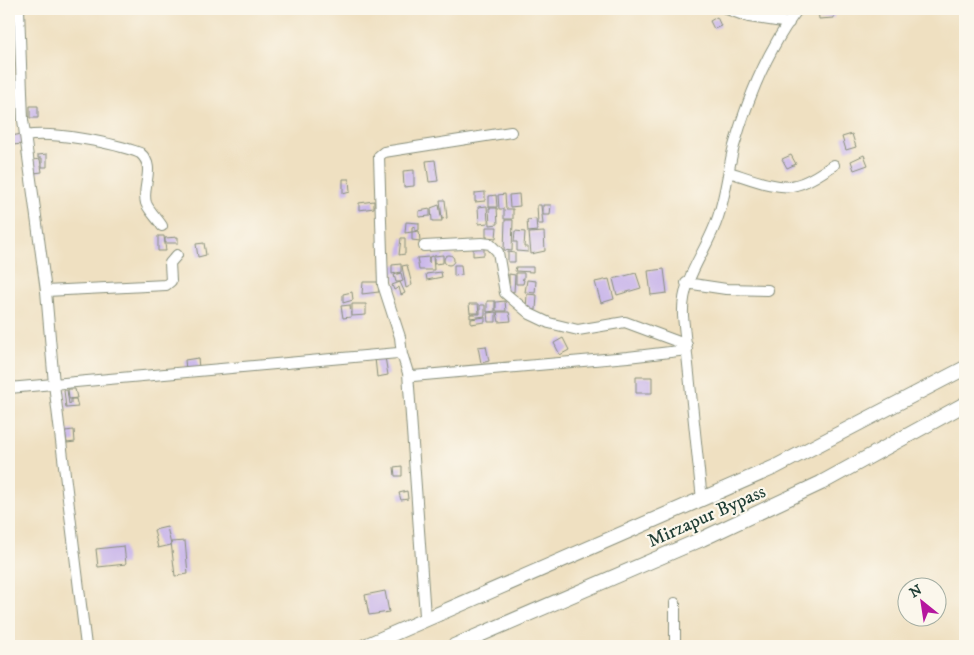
<svg xmlns="http://www.w3.org/2000/svg" width="974" height="655" viewBox="0 0 974 655" font-family="'IM FELL DW Pica',serif">
	<style>
		.building { fill: #c9b6ea }
		.lines { fill: none; stroke-linecap: round; stroke-linejoin: round }
		.minor-casing { stroke: #878e7a; stroke-width: 12 }
		.highway-casing { stroke: #878e7a; stroke-width: 16 }
		.minor { stroke: #fff; stroke-width: 10 }
		.highway { stroke: #fff; stroke-width: 14 }
		.labels { text-anchor: middle; stroke-width: 4.5; stroke-linejoin: round; paint-order: stroke }
		.street-label { font-size: 19px; fill: #1f3d34; stroke: #fbf7ec }
	</style>
	<rect width="100%" height="100%" fill="#fbf7ec"/>
	<filter id="ink" filterUnits="userSpaceOnUse"><feTurbulence type="fractalNoise" baseFrequency=".02" numOctaves="2"/><feDisplacementMap in="SourceGraphic" scale="10" xChannelSelector="R" yChannelSelector="G"/><feConvolveMatrix kernelMatrix="1 2 1 2 8 2 1 2 1" color-interpolation-filters="sRGB"/></filter>
	<filter id="wash" filterUnits="userSpaceOnUse"><feTurbulence type="fractalNoise" baseFrequency=".0096" numOctaves="4" result="noise"/><feDisplacementMap in="SourceGraphic" scale="20" xChannelSelector="R" yChannelSelector="G"/><feGaussianBlur stdDeviation="1.12" result="paint"/><feColorMatrix in="noise" values="0 0 0 0 0 0 0 0 0 0 0 0 0 0 0 0 0 1.4 0 .05"/><feComposite in="paint" operator="in"/></filter>
	<g filter="url(#wash)">
		<rect width="100%" height="100%" fill="#efe0c1"/>
		<g id="blocks">
			<path class="building" d="M818,9H834V18L819,19Z
				M717,17L721,26L714,29L710,21Z
				M30,106H38V118H30Z
				M22,134L23,144L12,145L11,136Z
				M852,134L856,147L846,150L842,137Z
				M47,154V167H42V158H38V155Z
				M791,155L796,164L787,168L782,159Z
				M864,155L868,165L854,170L851,161Z
				M40,159L42,172L34,173L33,160Z
				M435,160L438,181L429,182L426,161Z
				M414,170V186L404,187L403,171Z
				M343,179H349L350,192L343,194Z
				M485,192V201L475,202V193Z
				M505,194L506,209H513V219H504V209H499L498,195Z
				M519,194L520,206L510,207L509,195Z
				M496,195L497,207H489V196Z
				M440,200H445L447,218L442,219Z
				M374,201V208L359,210V203Z
				M439,205L442,221H432L431,208Z
				M537,205H541L543,224H538Z
				M543,205H551L550,215H543Z
				M487,206L488,223L479,224L478,207Z
				M489,208H497L498,224L490,225Z
				M430,209V216L419,217V211Z
				M536,219L537,231L528,232L527,220Z
				M505,220H513L512,251L504,250Z
				M406,222L419,223V230L415,231V226L412,227V232L405,233Z
				M486,227H497L496,238L486,237Z
				M419,231L420,241L412,240V232Z
				M515,231L525,232L524,247H528V252L517,251V242H514Z
				M544,232L545,251L531,254L529,233Z
				M158,236H164L166,251H158Z
				M178,237V243H165V238Z
				M401,238H405V254L399,255Z
				M204,243L206,255L198,257L196,244Z
				M484,248V255L473,256V249Z
				M508,252L515,253V262H508Z
				M444 260a5 5 0 1 1 10 0a5 5 0 1 1-10 0Z
				M443,255V263L434,264V256Z
				M433,256L434,270H419L417,258L429,257V263V257Z
				M401,264V272L392,274V265Z
				M407,265L412,285L406,288L402,266Z
				M454,265H461L462,275L454,276Z
				M516,267H533V272L515,271Z
				M664,269L667,293L651,295L648,271Z
				M441,272L442,277L427,280L426,274Z
				M401,273L403,281L400,282L405,293L401,295L399,287L394,290L392,285L400,282H396L394,275Z
				M516,273H524V279H522L524,280L523,284H516Z
				M636,273L641,288L617,295L613,279Z
				M509,274L515,275L514,292L504,290V284H509Z
				M609,279L614,299L601,303L595,282Z
				M527,280L536,281L535,293L525,292Z
				M363,282H378L379,292L362,294Z
				M352,292L353,300L343,303V294Z
				M527,294L537,295L536,310L526,309Z
				M487,301H495V311L487,312Z
				M505,301L506,311H496V302Z
				M352,304H366V315L352,316Z
				M469,304H478L479,313H470Z
				M350,305L351,317L343,318L341,306Z
				M480,305H485V316L470,318V314H480Z
				M496,312V322H488L487,313Z
				M497,312H509L511,321L499,322Z
				M485,317V322L471,324V319Z
				M563,338L569,350L560,355L554,343Z
				M486,346L489,361L481,363L478,347Z
				M385,357L388,375L377,377L375,358Z
				M198,358L199,368L186,370L185,360Z
				M636,377H652V393H636Z
				M68,389H75L77,398L69,399Z
				M64,390H67L69,404L71,403V399H76L78,407L66,408Z
				M74,430L75,442L67,443L65,431Z
				M402,466V476H395L394,467Z
				M407,491L408,499L401,500L399,493Z
				M167,527L171,545L158,548L154,530Z
				M185,541L188,574L175,576L171,542Z
				M124,546L126,564L98,567L96,549Z
				M385,591L389,612L369,615L365,595Z"/>
		</g>
	</g>
	<g filter="url(#ink)">
		<use href="#blocks" fill-opacity="0" stroke="#878e7a" stroke-width="1"/>
		<g class="lines">
			<defs>
				<path id="minor" d="M19,9L23,120L46,291L54,384L86,646
					M727,9L749,17L789,23
					M26,136C51,131 115,143 140,153C157,167 141,186 146,203C149,211 158,219 162,226
					M729,172C746,177 779,191 796,185C810,182 822,172 834,165
					M424,246L482,243L490,244L498,252L505,293L530,314L549,323L578,330L625,322L687,345
					M686,283L726,289L768,290
					M46,291L166,285L171,281L170,263L177,255
					M402,355L400,337L383,285L379,156L384,152L511,132
					M408,373L425,616
					M9,388L398,353L403,357L408,373L413,376L628,357L687,350
					M702,500L683,316C681,277 707,252 718,217C726,194 728,169 734,146C748,97 768,49 798,9
					M675,646V603"/>
				<path id="highway" d="M365,646L775,467L965,368
					M454,646L702,539L821,483L965,404"/>
			</defs>
			<use href="#minor" class="minor-casing"/>
			<use href="#highway" class="highway-casing"/>
			<use href="#minor" class="minor"/>
			<use href="#highway" class="highway"/>
		</g>
	</g>
	<g class="labels">
		<g class="street-label">
			<text transform="translate(706 515) rotate(-24)" y="7">Mirzapur Bypass</text>
		</g>
	</g>
	<rect width="974" height="655" fill="none" stroke="#fbf7ec" stroke-width="30"/>
	<g transform="translate(922 602) rotate(330)"><circle r="24" fill="#fbf7ec" stroke="#a3ada2"/>
	<path d="M0-4L9 19L0 12L-9 19Z" fill="#b5179e"/>
	<text y="-8" font-size="14" font-weight="bold" text-anchor="middle" fill="#1f3d34">N</text>
	</g>
</svg>
